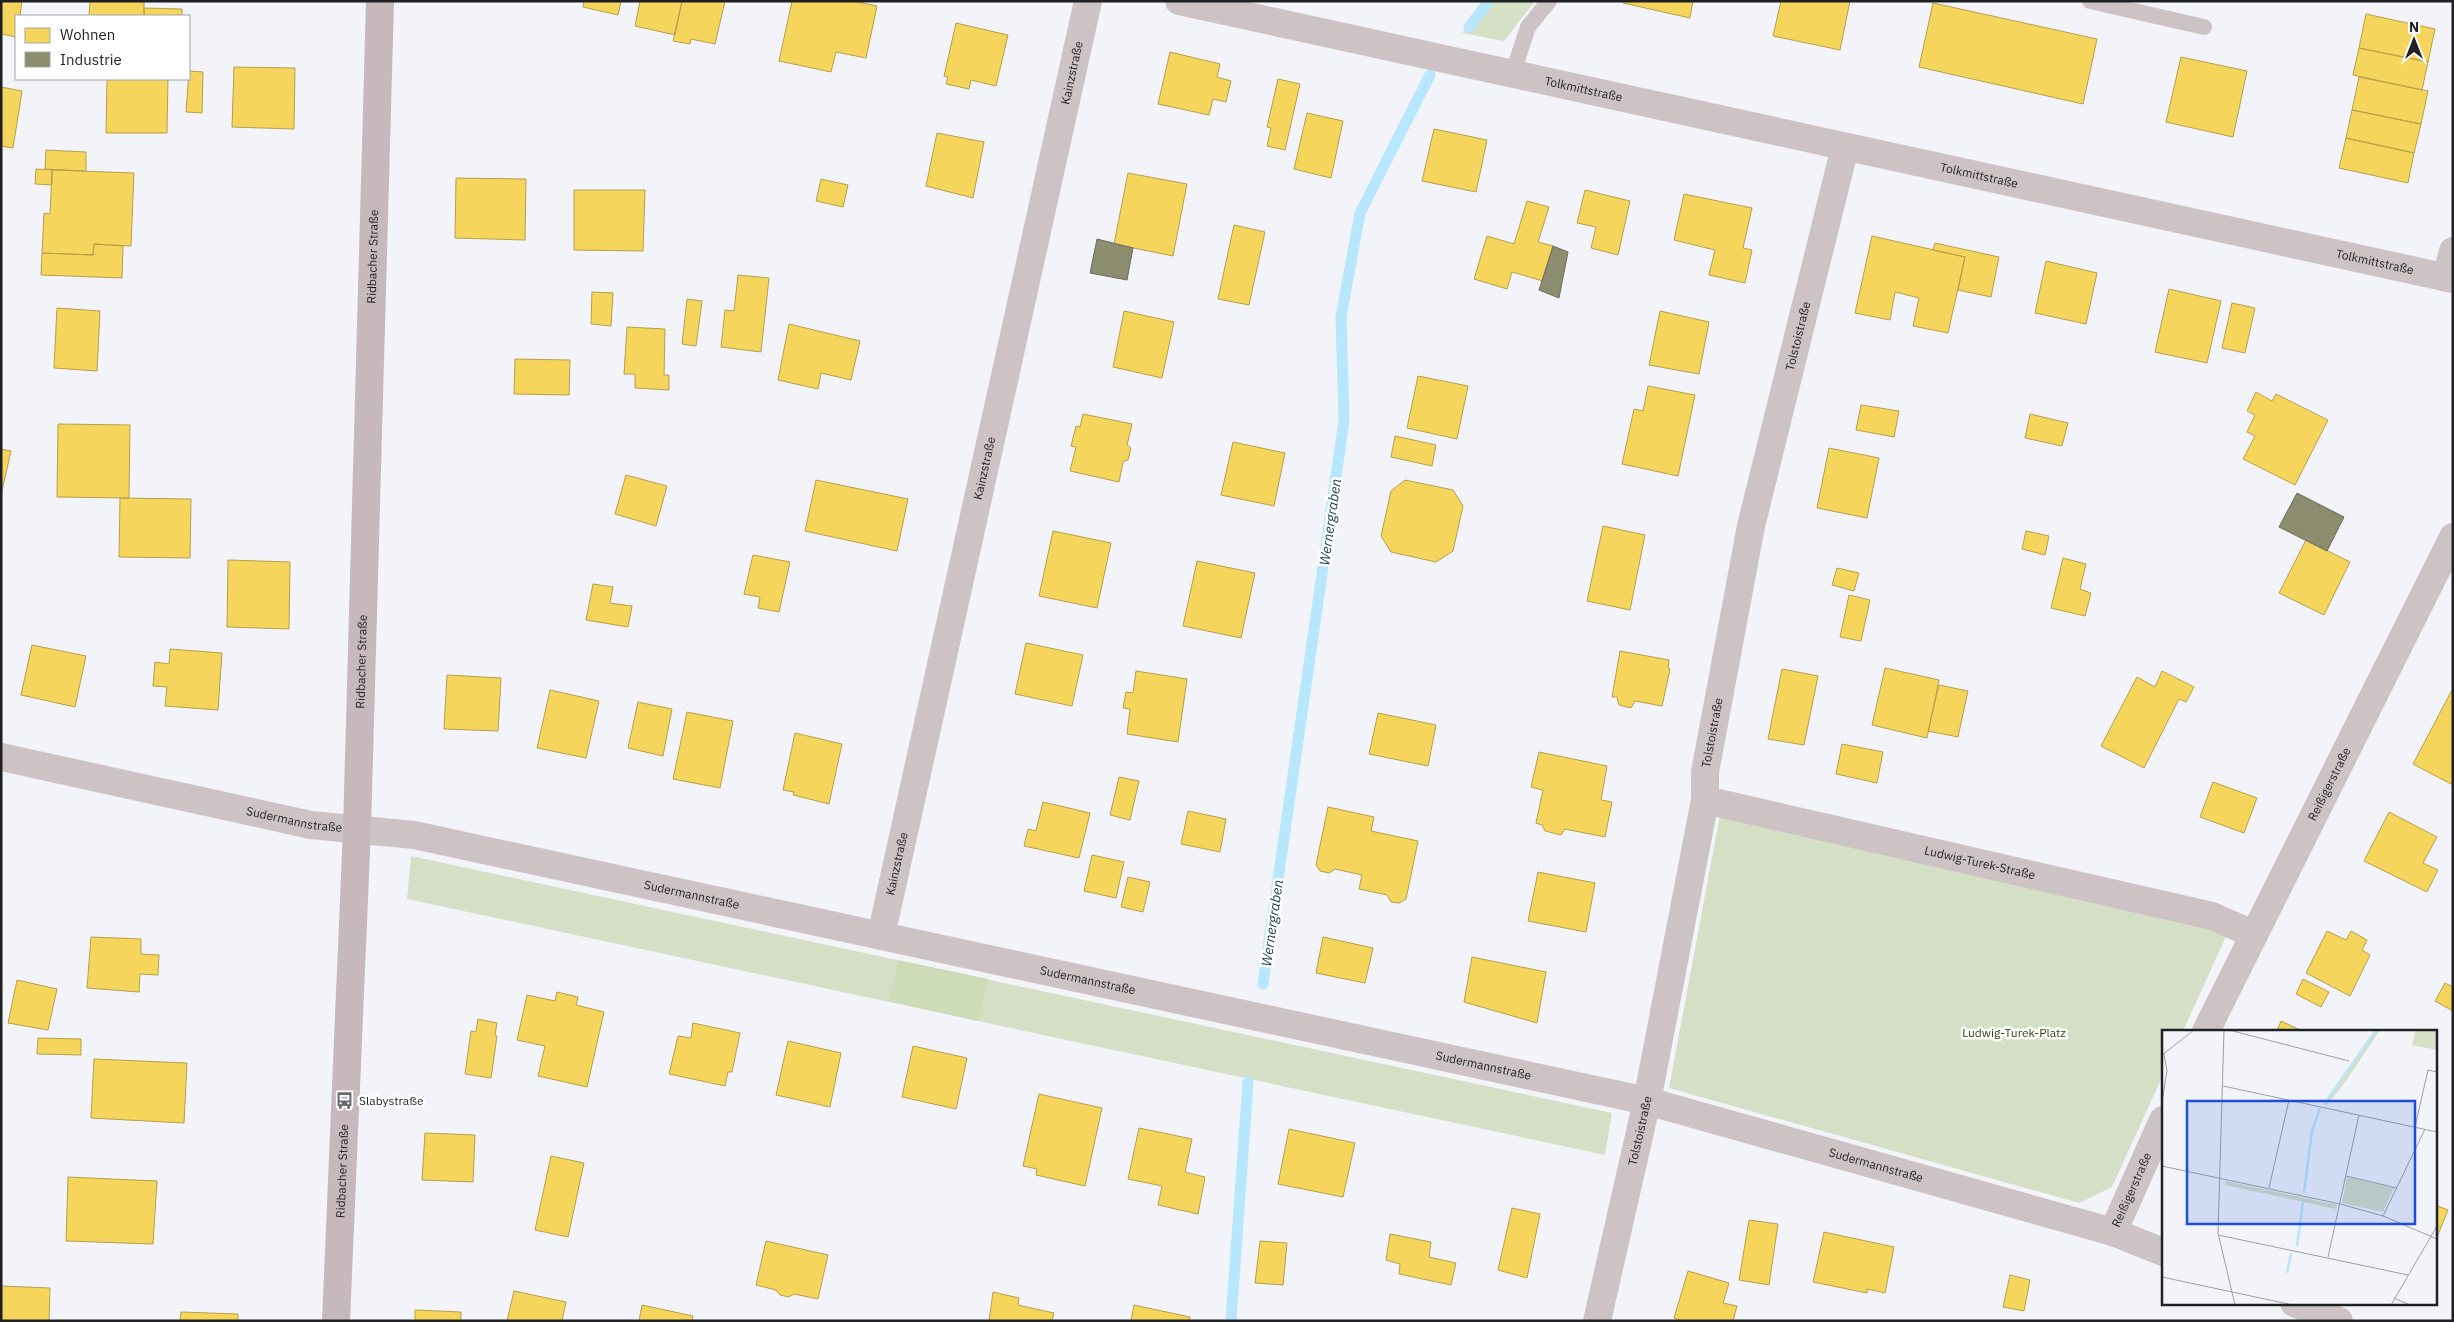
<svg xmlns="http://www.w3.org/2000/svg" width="2454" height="1322" viewBox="0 0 2454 1322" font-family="'IBM Plex Sans',sans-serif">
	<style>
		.green { fill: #d4dfc5 }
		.forest { fill: #cedbb7 }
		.homes { fill: #f6d55c; stroke: #b69f4b }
		.industry { fill: #8c8c6e; stroke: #6b6c58 }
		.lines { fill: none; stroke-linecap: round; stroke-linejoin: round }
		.stream { stroke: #b8e7fd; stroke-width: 11 }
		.lane { stroke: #cec3c4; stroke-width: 16 }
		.street { stroke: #cec3c4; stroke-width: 28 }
		.secondary { stroke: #c6b8bb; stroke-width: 28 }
		.labels { text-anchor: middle; stroke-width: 5; stroke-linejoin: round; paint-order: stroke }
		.street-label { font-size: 12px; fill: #1f2023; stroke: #fff }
		.park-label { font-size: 12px; fill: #33420d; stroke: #fff }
		.poi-label { font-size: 12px; fill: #1f2023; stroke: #fff; text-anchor: start }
		.water-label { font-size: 14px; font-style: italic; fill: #153c4c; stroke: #fff }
		.inset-river { fill: none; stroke: #b8e7fd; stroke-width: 2.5 }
		.inset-road { fill: none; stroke: #9e9fa3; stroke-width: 1 }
		.view { fill: #1d4ed8; fill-opacity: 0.15; stroke: #1d4ed8; stroke-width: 2.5 }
		.inset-edge { fill: none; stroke: #1f2023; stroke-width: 2.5 }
	</style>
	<rect width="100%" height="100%" fill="#f3f4f9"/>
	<path class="green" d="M1486,1H1535L1504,41L1462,33Z
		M1720,815L2227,934L2183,1031H2163V1075L2112,1187L2079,1203L1669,1088Z
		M411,856L1612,1113L1605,1155L407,899Z"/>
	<path class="forest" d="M898,960L988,979L978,1021L889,1001Z"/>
	<path class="homes" d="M1,1H22L20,16H16V37L1,34Z
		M90,1H144V16H89Z
		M584,1H621L618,15L583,7Z
		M640,1H682L675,35L635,26Z
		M682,1H725L715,44L691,39L690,44L673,41Z
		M792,1H853L877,6L866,58L836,52L831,72L779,61Z
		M1624,1H1693L1690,18L1623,3Z
		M1781,1H1850L1840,50L1773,36Z
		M1933,3L2097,39L2083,104L1919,67Z
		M144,8L182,9V16H144Z
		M2366,14L2435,29L2428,62L2359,48Z
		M956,23L1008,35L996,86L971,80L969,89L946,84L948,77L944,76Z
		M2359,48L2428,62L2422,90L2353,75Z
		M1170,52L1220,64L1217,77L1231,81L1226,102L1213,99L1209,115L1158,104Z
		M2181,57L2247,71L2233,137L2166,122Z
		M234,67L295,68L294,129L232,127Z
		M189,71L203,72L202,113L186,112Z
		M2359,77L2428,91L2421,124L2352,110Z
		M107,79H168L167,133H106Z
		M1278,79L1300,84L1285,150L1267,146L1271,128L1267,127Z
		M1,87L22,91L13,148L1,146Z
		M2352,110L2421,124L2414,153L2346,138Z
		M1307,113L1343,121L1331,178L1294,169Z
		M1434,129L1487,140L1476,192L1422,181Z
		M937,133L984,142L973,198L926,186Z
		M2346,138L2414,153L2408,183L2339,168Z
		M46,150L86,152V171L45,169Z
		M36,169L52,170V185L35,184Z
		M52,170L134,173L131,246L94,244L93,255L42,253L44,213L50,214Z
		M1128,173L1187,184L1173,256L1114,244Z
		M456,178L526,179L525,240L455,238Z
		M821,179L848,185L843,207L816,201Z
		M574,190H645L643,251L574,250Z
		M1585,190L1630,201L1618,255L1591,248L1596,227L1577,223Z
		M1684,194L1752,208L1743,248L1752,250L1745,283L1709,275L1715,250L1674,240Z
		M1527,201L1549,207L1538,242L1553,246L1543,281L1512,272L1507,289L1474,279L1487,236L1514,244Z
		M1234,225L1265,232L1249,305L1218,299Z
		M1872,236L1965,257L1948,333L1913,326L1919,298L1895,292L1890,320L1855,313Z
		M1935,243L1999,257L1991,297L1958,290L1965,257L1933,250Z
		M94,244L123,246L122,278L41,275L42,253L93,255Z
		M2046,261L2097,273L2086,324L2035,313Z
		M738,275L769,278L761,352L721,347L725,310L734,311Z
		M2169,289L2221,301L2207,363L2155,352Z
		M592,292L613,293L611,326L591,324Z
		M687,299L702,301L696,346L682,344Z
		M2232,303L2255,308L2245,353L2222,348Z
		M57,308L100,311L97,371L54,368Z
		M1124,311L1174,322L1162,378L1113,367Z
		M1660,311L1709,322L1699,374L1649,365Z
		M789,324L860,341L851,380L821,373L818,389L778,380Z
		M627,327L665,329L664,375H669V390L635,388V374H624Z
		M515,359L570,360L569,395L514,394Z
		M1418,376L1468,386L1457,439L1407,428Z
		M1648,386L1695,395L1678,476L1622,464L1634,409L1643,411Z
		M2256,392L2272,401L2276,394L2328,420L2295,485L2243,459L2255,436L2247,432L2255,415L2247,411Z
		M1861,405L1899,411L1894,437L1856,430Z
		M1083,414L1132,424L1127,445L1131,448L1128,460L1123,462L1119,482L1070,471L1076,447L1071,446L1076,426L1080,427Z
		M2030,414L2068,423L2062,446L2025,438Z
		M58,424L130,425L129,498L57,497Z
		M1395,436L1436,445L1432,466L1391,457Z
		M1233,442L1285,453L1274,506L1221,495Z
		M1829,448L1879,458L1867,518L1817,508Z
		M1,449L11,451L1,495Z
		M626,475L667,486L656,526L615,514Z
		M816,480L908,499L897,551L805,531Z
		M1405,480L1453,490L1463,506L1453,551L1436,562L1391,552L1381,536L1391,491Z
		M120,498L191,499L190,558L119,557Z
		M1603,526L1645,535L1630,610L1587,601Z
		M1053,531L1111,543L1097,608L1039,596Z
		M2026,531L2049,536L2045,555L2022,549Z
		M2306,540L2350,562L2324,615L2279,593Z
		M753,555L790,562L779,612L758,608L760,597L744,594Z
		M2063,558L2086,564L2080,589L2091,593L2085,616L2051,608Z
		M228,560L290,562L289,629L227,627Z
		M1197,561L1255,573L1241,638L1183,626Z
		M1837,568L1859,573L1854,591L1832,585Z
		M593,584L613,587L610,603L632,606L628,627L586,620Z
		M1849,595L1870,600L1861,641L1840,637Z
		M1026,643L1083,655L1072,706L1015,694Z
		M32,645L86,656L75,707L21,695Z
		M170,649L222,653L218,710L165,706L167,687L153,686L155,662L169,664Z
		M1620,651L1669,660L1668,668L1670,669L1662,706L1635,701L1631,708L1619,705L1617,697H1612Z
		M1885,668L1939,680L1927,738L1872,725Z
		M1782,669L1818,676L1804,745L1768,739Z
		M1136,671L1187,679L1178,742L1127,734L1130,709L1123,708L1126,692L1133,693Z
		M2162,671L2194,687L2186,702L2179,699L2144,768L2101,746L2137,677L2155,687Z
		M447,675L501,678L498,731L444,729Z
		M1939,685L1968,691L1958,737L1928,731Z
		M2453,688V785L2413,764Z
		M550,690L599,701L586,758L537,748Z
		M638,702L672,709L663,756L628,748Z
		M687,712L733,721L720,788L673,779Z
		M1378,713L1436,725L1428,766L1369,754Z
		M795,733L842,744L829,804L793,795L794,792L783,790Z
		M1842,744L1883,752L1877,783L1836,774Z
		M1539,752L1607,766L1601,800L1612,802L1605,837L1565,829L1561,835L1545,831L1542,825L1536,823L1543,790L1531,787Z
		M1119,777L1139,781L1130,820L1110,815Z
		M2213,782L2257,798L2244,833L2200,817Z
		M1043,802L1090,813L1079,858L1024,846L1028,829L1036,831Z
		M1328,807L1374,817L1371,831L1418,841L1406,899L1399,903L1391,902L1387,895L1359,889L1362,875L1335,869L1329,873L1320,871L1316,865Z
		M1188,811L1226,819L1220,852L1181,844Z
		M2389,812L2437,837L2423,863L2438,870L2427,892L2364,861Z
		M1092,855L1124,862L1116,898L1084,891Z
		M1538,872L1595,883L1586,932L1528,921Z
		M1128,877L1150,882L1143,912L1121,907Z
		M2327,931L2346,940L2351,931L2367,940L2362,950L2370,955L2350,996L2306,973Z
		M91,937L141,939V954L159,955L158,975L140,974L139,992L87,988Z
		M1323,937L1373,948L1365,983L1316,973Z
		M1472,957L1546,972L1537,1023L1464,1002Z
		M2303,979L2329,992L2321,1007L2296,994Z
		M17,980L57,989L48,1030L8,1023Z
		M2445,983L2453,987V1011L2435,1001Z
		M557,992L578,997L576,1005L604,1012L587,1087L538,1076L545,1046L517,1040L527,995L555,1001Z
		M478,1019L497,1023L495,1035L497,1036L491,1078L465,1074L471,1031L476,1032Z
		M2281,1021L2302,1031H2277Z
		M693,1023L740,1033L732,1072H728L725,1086L669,1074L678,1036L691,1038Z
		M38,1038L81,1039V1055L37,1054Z
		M788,1041L841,1053L830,1107L776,1095Z
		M913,1046L967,1058L956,1109L902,1097Z
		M94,1059L187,1063L184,1123L91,1118Z
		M1039,1094L1102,1108L1085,1186L1036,1175L1037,1169L1023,1166Z
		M1139,1128L1192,1139L1185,1172L1205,1177L1198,1214L1158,1205L1162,1186L1128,1179Z
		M1289,1129L1355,1143L1343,1197L1278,1184Z
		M425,1133L475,1135L473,1182L422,1180Z
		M551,1156L584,1163L568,1237L535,1230Z
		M68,1177L157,1181L153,1244L66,1241Z
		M2435,1205L2448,1210L2435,1242Z
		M1512,1208L1540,1214L1527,1278L1498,1270Z
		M1749,1220L1778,1224L1769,1285L1739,1280Z
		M1824,1232L1894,1247L1885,1293L1867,1289V1293L1813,1282Z
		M1390,1234L1431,1242L1429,1257L1456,1263L1451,1285L1399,1274L1400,1264L1386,1260Z
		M766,1241L828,1255L818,1299L794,1294L789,1297L780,1295L776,1290L756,1285Z
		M1260,1241L1287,1243L1283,1285L1255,1283Z
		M1688,1271L1729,1283L1723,1303L1737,1306L1733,1321H1682L1674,1318Z
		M2010,1275L2030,1280L2024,1311L2003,1307Z
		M1,1286L50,1288L49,1321H1Z
		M514,1291L566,1302L562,1321H507Z
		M993,1292L1019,1298L1018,1305L1054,1313L1052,1321H989Z
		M642,1305L693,1316L692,1321H639Z
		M1134,1305L1190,1317L1189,1321H1131Z
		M415,1310L461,1312V1321H415Z
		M181,1312L238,1314V1321H180Z"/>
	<path class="industry" d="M1097,239L1133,248L1127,280L1090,273Z
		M1553,246L1568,252L1559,298L1539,290Z
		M2297,493L2344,517L2327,551L2279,527Z"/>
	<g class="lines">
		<path class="stream" d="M1469,27L1489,1
			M1263,984L1344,421L1341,317L1360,213L1430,75
			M1231,1321L1248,1082"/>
		<path class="lane" d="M2090,1L2204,27
			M1512,75L1528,27L1549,1"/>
		<g class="street">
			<path id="s1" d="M1179,1L2453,279"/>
			<path d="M2446,278L2453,251"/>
			<path id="s2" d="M1,757L311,825L414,835L1647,1101L2113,1232L2163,1252"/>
			<path id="s3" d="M1705,800L2212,916L2253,934"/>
			<path id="s4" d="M881,936L1088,1"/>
			<path id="s5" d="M2206,1031L2453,537"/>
			<path id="s6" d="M2113,1232L2163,1120"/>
			<path d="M2294,1303L2339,1321"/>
			<path id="s7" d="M1597,1321L1647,1101L1705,800V772L1751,526L1845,147"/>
		</g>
		<path class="secondary" id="s8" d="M336,1321L357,829L380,1"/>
	</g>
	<defs>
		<symbol id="bus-bare" viewBox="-9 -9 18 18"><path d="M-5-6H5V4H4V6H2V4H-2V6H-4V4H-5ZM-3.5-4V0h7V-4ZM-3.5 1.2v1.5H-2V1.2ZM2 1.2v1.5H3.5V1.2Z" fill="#696a6e" stroke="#fff" stroke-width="2.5" paint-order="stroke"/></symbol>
	</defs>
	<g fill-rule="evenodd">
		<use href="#bus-bare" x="332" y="1088" width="25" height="25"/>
	</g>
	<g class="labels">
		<g class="street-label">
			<text dy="4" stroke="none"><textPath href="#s4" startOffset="884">Kainzstraße</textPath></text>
			<text dy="4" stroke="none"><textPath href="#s1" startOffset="414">Tolkmittstraße</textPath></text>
			<text dy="4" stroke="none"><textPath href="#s1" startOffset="819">Tolkmittstraße</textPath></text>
			<text dy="4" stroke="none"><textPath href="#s8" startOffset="1065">Ridbacher Straße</textPath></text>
			<text dy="4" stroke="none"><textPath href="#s1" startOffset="1224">Tolkmittstraße</textPath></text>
			<text dy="4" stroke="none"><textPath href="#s7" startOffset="1006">Tolstoistraße</textPath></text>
			<text dy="4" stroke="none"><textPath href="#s4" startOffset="479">Kainzstraße</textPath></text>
			<text dy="4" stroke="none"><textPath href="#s8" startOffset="660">Ridbacher Straße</textPath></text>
			<text dy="4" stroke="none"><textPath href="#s7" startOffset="600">Tolstoistraße</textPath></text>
			<text dy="4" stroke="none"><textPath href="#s5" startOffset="276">Reißigerstraße</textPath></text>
			<text dy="4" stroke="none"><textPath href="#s2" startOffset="300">Sudermannstraße</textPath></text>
			<text dy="4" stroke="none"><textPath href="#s3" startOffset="282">Ludwig-Turek-Straße</textPath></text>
			<text dy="4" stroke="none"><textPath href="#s4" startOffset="74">Kainzstraße</textPath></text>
			<text dy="4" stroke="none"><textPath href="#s2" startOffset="705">Sudermannstraße</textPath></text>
			<text dy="4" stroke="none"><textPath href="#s2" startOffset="1110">Sudermannstraße</textPath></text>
			<text dy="4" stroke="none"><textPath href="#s2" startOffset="1515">Sudermannstraße</textPath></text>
			<text dy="4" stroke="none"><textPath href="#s7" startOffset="195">Tolstoistraße</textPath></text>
			<text dy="4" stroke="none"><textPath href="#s2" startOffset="1920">Sudermannstraße</textPath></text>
			<text dy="4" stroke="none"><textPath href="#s8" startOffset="150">Ridbacher Straße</textPath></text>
			<text dy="4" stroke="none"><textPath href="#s6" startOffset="46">Reißigerstraße</textPath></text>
		</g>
		<g class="park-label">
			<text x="2014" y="1037">Ludwig-Turek-Platz</text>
		</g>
		<g class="poi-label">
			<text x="359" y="1105">Slabystraße</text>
		</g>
		<g class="water-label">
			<text transform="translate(1330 522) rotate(-82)" y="5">Wernergraben</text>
			<text transform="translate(1272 923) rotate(-82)" y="5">Wernergraben</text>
		</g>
	</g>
	<g transform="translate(2162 1030)">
		<rect width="275" height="275" fill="#f3f4f9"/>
		<path d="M214,0H218L184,51L165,75L161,74ZM254,0H275V20L250,15ZM185,147L232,158L221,182L180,173ZM63,151L175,175L174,179L63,155Z" fill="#d4dfc5"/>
		<path class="inset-river" d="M162,74L214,0M142,163L150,101L158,78M135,216L141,172M125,243L129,224"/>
		<path class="inset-road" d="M62,0L56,203L73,275M67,0L187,31M0,25L32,0M61,56L275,102M0,72L5,41L2,24M253,97L266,40L275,42M0,136L178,174L221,186L275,209M184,146L235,158M107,158L127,70M221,186L263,99M56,205L246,245M166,227L197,85M0,247L131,275M232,268L248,275M229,275L275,196"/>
		<path class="view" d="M25,71H253V194H25Z"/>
		<rect width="275" height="275" class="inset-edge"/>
	</g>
	<rect width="2454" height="1322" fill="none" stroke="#1f2023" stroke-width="5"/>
	<rect x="15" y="15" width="175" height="65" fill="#ffffff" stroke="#a5a6a7"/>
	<rect x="25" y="28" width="25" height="15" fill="#f6d55c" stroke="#a5a6a7"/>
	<text x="60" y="40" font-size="15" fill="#1f2023">Wohnen</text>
	<rect x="25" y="52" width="25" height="15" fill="#8c8c6e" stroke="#a5a6a7"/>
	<text x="60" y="65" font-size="15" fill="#1f2023">Industrie</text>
	<g transform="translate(2414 40)" stroke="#ffffff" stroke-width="4" paint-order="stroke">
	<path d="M0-4L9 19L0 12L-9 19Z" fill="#1f2023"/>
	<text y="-8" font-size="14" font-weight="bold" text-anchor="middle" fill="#1f2023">N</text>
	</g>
</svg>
